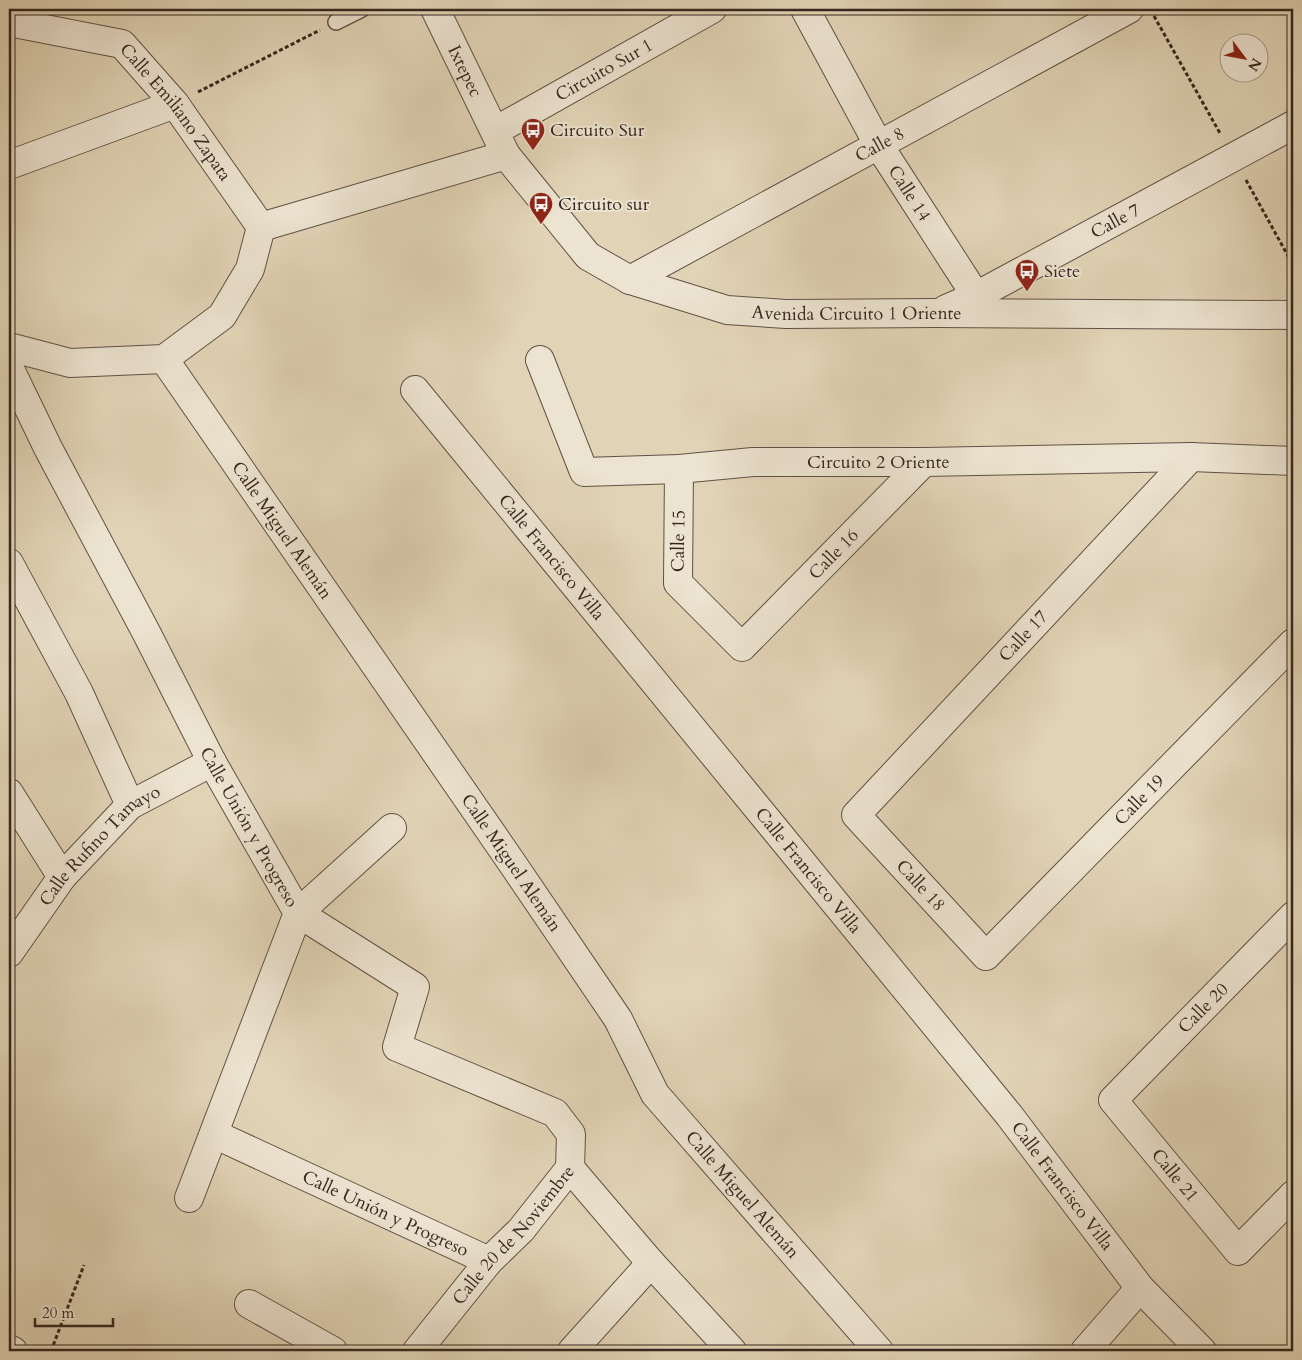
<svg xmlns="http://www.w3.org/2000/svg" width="1302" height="1360" viewBox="0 0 1302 1360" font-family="Cardo,serif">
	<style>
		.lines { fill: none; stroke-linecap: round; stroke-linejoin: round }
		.lane-casing { stroke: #605245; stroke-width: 18 }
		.street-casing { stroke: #605245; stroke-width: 30 }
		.path { stroke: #35271f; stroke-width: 3; stroke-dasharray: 4 2.5; stroke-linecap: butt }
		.lane { stroke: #ece3d0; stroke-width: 15 }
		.street { stroke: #ece3d0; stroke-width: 28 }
		.labels { text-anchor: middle; stroke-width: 4; stroke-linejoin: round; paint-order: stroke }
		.street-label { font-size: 18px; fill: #35271f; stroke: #ece3d0 }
		.poi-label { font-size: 18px; fill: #35271f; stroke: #ece3d0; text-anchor: start }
	</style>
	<rect width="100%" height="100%" fill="#e1d4b6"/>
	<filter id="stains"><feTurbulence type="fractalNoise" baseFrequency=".004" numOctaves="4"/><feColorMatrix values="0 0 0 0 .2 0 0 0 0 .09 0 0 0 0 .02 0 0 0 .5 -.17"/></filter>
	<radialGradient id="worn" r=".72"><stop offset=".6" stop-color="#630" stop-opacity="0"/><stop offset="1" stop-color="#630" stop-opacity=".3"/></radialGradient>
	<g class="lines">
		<defs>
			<path id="lane" d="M336,22L362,9"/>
			<g id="street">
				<path id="s1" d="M435,9L506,155L588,256L630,280L727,310L786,314L935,313L1293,315"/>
				<path id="s2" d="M805,9L878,144L976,296"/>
				<path id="s3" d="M9,22L122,44L175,104L261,227"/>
				<path id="s4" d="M495,131L712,9"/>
				<path d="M9,165L175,104"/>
				<path d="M261,227L506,155"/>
				<path id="s5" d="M630,280L1129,9"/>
				<path id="s6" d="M946,309L976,296L1293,125"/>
				<path d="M9,347L70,363L164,359L222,316L250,269L261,227"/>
				<path id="s7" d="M164,359L510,860L618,1019L655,1094L879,1351"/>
				<path id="s8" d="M540,360L584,472L679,469L753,462H924L1191,457L1293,461"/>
				<path id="s9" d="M9,367L48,448L146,632L212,762L298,913L189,1198"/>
				<path id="s10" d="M415,390L1009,1115L1140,1288L1202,1351"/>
				<path id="s11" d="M1191,457L856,815L986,956L1293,643"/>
				<path id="s12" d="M679,469L678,583L742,647L924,462"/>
				<path d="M9,563L79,693L130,805"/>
				<path d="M9,793L62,877"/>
				<path d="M392,828L298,913L415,987L397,1047L555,1113L571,1134L570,1168"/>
				<path id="s13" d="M1293,916L1113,1100L1238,1251L1293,1195"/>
				<path id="s14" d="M9,953L62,877L130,805L212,762"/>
				<path id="s15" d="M214,1134L489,1261"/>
				<path d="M570,1168L651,1263L732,1351"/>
				<path d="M249,1304L333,1351"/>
				<path d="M9,1349L13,1351"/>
				<path id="s16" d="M417,1351L489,1261L521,1230L570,1168"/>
				<path d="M572,1351L651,1263"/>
				<path d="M1085,1351L1140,1288"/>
			</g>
		</defs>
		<use href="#lane" class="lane-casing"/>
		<use href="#street" class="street-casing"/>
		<path class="path" d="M1154,16L1221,135
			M198,92L320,30
			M1246,180L1293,265
			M51,1351L84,1265"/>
		<use href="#lane" class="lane"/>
		<use href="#street" class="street"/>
	</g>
	<defs>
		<symbol id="bus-pin" viewBox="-11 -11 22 30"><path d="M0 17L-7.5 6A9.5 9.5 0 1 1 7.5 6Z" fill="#8f2418" stroke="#ece3d0"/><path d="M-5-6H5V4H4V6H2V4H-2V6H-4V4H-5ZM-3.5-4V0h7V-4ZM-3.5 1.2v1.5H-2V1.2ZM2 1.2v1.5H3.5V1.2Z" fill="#fff"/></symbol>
	</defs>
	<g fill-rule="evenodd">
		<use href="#bus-pin" x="519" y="116" width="28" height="38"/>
		<use href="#bus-pin" x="527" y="190" width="28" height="38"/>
		<use href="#bus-pin" x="1013" y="257" width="28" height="38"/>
	</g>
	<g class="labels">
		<g class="street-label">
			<text dy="6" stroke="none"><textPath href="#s1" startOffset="69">Ixtepec</textPath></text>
			<text dy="6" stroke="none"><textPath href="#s4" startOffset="125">Circuito Sur 1</textPath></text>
			<text dy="6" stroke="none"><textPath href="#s3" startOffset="202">Calle Emiliano Zapata</textPath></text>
			<text dy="6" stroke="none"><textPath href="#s5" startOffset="284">Calle 8</textPath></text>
			<text dy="6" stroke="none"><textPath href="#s2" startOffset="212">Calle 14</textPath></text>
			<text dy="6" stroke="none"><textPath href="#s6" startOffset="191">Calle 7</textPath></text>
			<text dy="6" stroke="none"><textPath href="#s1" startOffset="572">Avenida Circuito 1 Oriente</textPath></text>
			<text dy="6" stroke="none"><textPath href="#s8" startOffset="415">Circuito 2 Oriente</textPath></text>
			<text dy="6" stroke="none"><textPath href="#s7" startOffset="208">Calle Miguel Alemán</textPath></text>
			<text transform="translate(678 541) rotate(-89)" y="6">Calle 15</text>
			<text dy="6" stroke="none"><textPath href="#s12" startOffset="335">Calle 16</textPath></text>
			<text dy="6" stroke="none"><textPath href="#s10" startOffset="216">Calle Francisco Villa</textPath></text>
			<text transform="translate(1023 636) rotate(-47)" y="6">Calle 17</text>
			<text dy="6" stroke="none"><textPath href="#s11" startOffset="901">Calle 19</textPath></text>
			<text dy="6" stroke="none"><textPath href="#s9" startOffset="519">Calle Unión y Progreso</textPath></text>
			<text dy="6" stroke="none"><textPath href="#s14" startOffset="142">Calle Rufino Tamayo</textPath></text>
			<text dy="6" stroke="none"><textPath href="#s7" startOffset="612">Calle Miguel Alemán</textPath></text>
			<text dy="6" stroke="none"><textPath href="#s10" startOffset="621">Calle Francisco Villa</textPath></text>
			<text dy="6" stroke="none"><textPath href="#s11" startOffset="586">Calle 18</textPath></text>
			<text transform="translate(1203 1008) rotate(-45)" y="6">Calle 20</text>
			<text dy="6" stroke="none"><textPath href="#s13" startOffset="355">Calle 21</textPath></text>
			<text dy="6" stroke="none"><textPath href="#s10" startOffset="1026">Calle Francisco Villa</textPath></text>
			<text dy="6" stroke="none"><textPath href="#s7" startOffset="1018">Calle Miguel Alemán</textPath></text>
			<text dy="6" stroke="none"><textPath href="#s15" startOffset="189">Calle Unión y Progreso</textPath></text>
			<text dy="6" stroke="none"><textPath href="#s16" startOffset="151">Calle 20 de Noviembre</textPath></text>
		</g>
		<g class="poi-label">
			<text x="550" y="136">Circuito Sur</text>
			<text x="558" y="210">Circuito sur</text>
			<text x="1044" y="277">Siete</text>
		</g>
	</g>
	<rect width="1302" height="1360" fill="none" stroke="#e1d4b6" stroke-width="30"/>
	<rect x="10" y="10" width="1282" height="1340" fill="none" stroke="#35271f" stroke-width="2.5"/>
	<rect x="15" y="15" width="1272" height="1330" fill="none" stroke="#35271f"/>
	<g transform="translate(1244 58) rotate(122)"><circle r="24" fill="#ece3d0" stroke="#a39889"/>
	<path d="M0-4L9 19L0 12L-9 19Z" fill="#8f2418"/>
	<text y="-8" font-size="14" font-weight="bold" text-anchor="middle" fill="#35271f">N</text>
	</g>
	<path d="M35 1318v8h78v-8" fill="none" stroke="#35271f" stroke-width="2.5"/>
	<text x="42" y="1318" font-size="15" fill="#35271f" stroke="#ece3d0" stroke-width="4" paint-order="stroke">20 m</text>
	<rect width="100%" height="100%" filter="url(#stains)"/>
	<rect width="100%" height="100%" fill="url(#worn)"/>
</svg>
